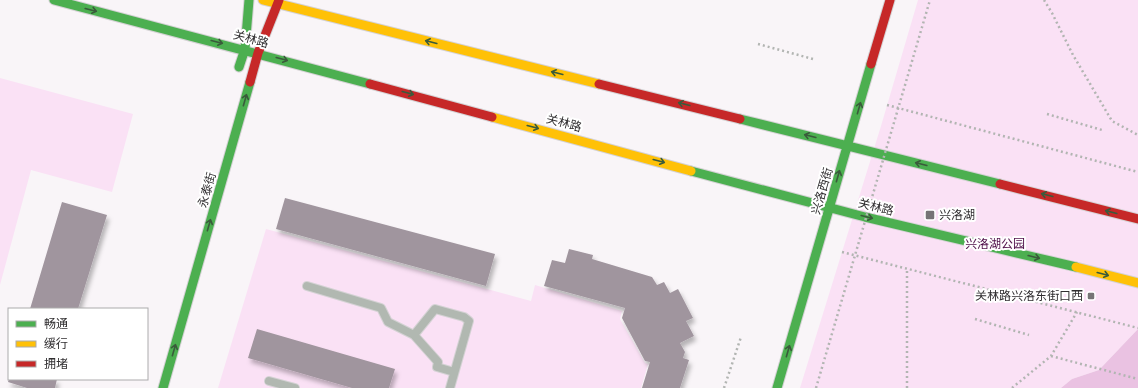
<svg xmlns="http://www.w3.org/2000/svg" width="1138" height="388" viewBox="0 0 1138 388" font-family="Signika,'Noto Sans SC',sans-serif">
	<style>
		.green { fill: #fae1f5 }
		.water { fill: #eac2e2 }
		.building { fill: #a0959e; filter: url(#shadow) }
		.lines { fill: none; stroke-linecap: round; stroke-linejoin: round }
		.lane-casing { stroke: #d4d2d4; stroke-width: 10 }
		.fast-casing { stroke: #d4d2d4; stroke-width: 11 }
		.slow-casing { stroke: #d4d2d4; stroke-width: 11 }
		.jam-casing { stroke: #d4d2d4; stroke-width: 11 }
		.path { stroke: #b2b5b2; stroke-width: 2.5; stroke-dasharray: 2 3; stroke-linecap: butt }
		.lane { stroke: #b1b8b1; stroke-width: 8 }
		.fast { stroke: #4caf50; stroke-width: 9 }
		.slow { stroke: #ffc107; stroke-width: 9 }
		.jam { stroke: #c62828; stroke-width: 9 }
		.path-bridge { stroke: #b2b5b2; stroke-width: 2.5; stroke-dasharray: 2 3; stroke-linecap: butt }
		.oneway { stroke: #3a5b3b }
		.poi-dot { fill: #767476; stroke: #fff; stroke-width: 1.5 }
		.labels { text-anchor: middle; stroke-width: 4; stroke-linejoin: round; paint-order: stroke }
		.street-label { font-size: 12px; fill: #302e30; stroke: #fff }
		.poi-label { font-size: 12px; fill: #302e30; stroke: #fff; text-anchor: start }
		.park-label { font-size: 12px; fill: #4e0e48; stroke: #fff }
	</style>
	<defs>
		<filter id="shadow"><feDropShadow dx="2.5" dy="4.5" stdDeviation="2" flood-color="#0004"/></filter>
	</defs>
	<rect width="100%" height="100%" fill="#f9f5f8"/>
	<path class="green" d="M918,0H1138V329L1099,370L1072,379L1061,388H800L881,126Z
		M0,78L133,114L112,192L31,170L0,285Z
		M266,229L531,301L535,285L622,311L620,319L645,363L648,364L641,388H218Z"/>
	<path class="water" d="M1138,329V388H1061L1072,379L1099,370Z"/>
	<path class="building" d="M285,198L495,254L486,286L276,229Z
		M62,202L107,215L78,309H30Z
		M569,249L593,255L592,259L652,277L657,285L664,282L670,293L678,289L693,318L686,321L694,336L680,343L685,352L683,358L689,360L680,388H642L650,362L645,361L622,318L625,308L544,286L552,260L565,263Z
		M257,329L395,369L389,388H352L248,358Z
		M9,379H57L55,388H27L8,382Z"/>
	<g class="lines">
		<defs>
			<path id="lane" d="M307,286L381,308L388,322L414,335
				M269,381L295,388
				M450,388L469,321L464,317L435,309L414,335L438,362L437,367L454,372"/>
			<path id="fast" d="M54,0L370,84
				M239,67L245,49L249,0
				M740,119L1000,184
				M691,171L865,217L1076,267
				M163,388L250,82
				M777,388L871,64"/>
			<path id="slow" d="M263,0L599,84
				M492,117L691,171
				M1076,267L1138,283"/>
			<path id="jam" d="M871,64L890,0
				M250,82L258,53L279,0
				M370,84L492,117
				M599,84L740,119
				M1000,184L1138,219"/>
		</defs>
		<use href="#lane" class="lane-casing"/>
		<use href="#fast" class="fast-casing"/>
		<use href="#slow" class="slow-casing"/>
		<use href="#jam" class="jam-casing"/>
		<path class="path" d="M1044,0L1052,13L1073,55L1112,121L1138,135
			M758,44L813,59
			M887,105L1138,172
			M1047,114L1102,130
			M842,252L1138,328
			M975,319L1029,335
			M1051,356L1138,379
			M724,388L741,337
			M907,388V269
			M1012,388L1051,356L1077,312"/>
		<use href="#lane" class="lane"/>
		<use href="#fast" class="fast"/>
		<use href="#slow" class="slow"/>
		<use href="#jam" class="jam"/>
		<path class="path-bridge" d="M816,388L930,0"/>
	</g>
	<defs><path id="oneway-shaft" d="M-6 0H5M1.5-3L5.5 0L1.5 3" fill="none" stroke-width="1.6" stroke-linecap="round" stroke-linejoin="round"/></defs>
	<g class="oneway">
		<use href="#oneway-shaft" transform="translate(91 10) rotate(14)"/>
		<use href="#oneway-shaft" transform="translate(217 42) rotate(14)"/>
		<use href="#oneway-shaft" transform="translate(431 42) rotate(-166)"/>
		<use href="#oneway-shaft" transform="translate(282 59) rotate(15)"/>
		<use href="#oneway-shaft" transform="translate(557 73) rotate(-166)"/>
		<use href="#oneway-shaft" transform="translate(408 93) rotate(15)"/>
		<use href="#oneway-shaft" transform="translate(245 100) rotate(-74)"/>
		<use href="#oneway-shaft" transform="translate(684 104) rotate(-166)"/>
		<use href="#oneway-shaft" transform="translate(859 108) rotate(-74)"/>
		<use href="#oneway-shaft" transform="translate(533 127) rotate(15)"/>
		<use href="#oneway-shaft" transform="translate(810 136) rotate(-166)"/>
		<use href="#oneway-shaft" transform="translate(659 161) rotate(15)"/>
		<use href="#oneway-shaft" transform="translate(921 164) rotate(-166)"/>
		<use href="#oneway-shaft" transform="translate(838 176) rotate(-74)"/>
		<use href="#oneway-shaft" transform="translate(1047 195) rotate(-166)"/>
		<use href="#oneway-shaft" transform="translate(1111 212) rotate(-166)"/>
		<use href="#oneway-shaft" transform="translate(867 217) rotate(14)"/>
		<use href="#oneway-shaft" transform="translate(209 225) rotate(-74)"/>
		<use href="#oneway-shaft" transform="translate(1034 257) rotate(14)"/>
		<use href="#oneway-shaft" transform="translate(1103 274) rotate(15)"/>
		<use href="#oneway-shaft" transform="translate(174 350) rotate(-74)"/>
		<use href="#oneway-shaft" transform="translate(788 351) rotate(-74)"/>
	</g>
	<g class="poi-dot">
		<rect x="925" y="210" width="10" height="10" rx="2"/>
		<rect x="1087" y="292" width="8" height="8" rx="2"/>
	</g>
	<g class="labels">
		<g class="street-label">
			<text transform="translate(251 39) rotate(15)" y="4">关林路</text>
			<text transform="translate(564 123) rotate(15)" y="4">关林路</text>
			<text transform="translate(207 190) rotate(-74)" y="4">永泰街</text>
			<text transform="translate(822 191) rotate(-74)" y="4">兴洛西街</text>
			<text transform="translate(876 207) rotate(14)" y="4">关林路</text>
		</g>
		<g class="poi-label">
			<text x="939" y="219">兴洛湖</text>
			<text x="1083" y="300" text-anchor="end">关林路兴洛东街口西</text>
		</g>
		<g class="park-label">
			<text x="995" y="248">兴洛湖公园</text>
		</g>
	</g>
	<rect x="8" y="308" width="140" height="72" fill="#ffffff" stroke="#acabac"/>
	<rect x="16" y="321" width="20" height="6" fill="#4caf50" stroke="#acabac"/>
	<text x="44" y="328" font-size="12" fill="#302e30">畅通</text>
	<rect x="16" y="341" width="20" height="6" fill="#ffc107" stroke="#acabac"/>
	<text x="44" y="348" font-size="12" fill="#302e30">缓行</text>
	<rect x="16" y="361" width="20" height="6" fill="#c62828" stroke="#acabac"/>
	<text x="44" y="368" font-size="12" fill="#302e30">拥堵</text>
</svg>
